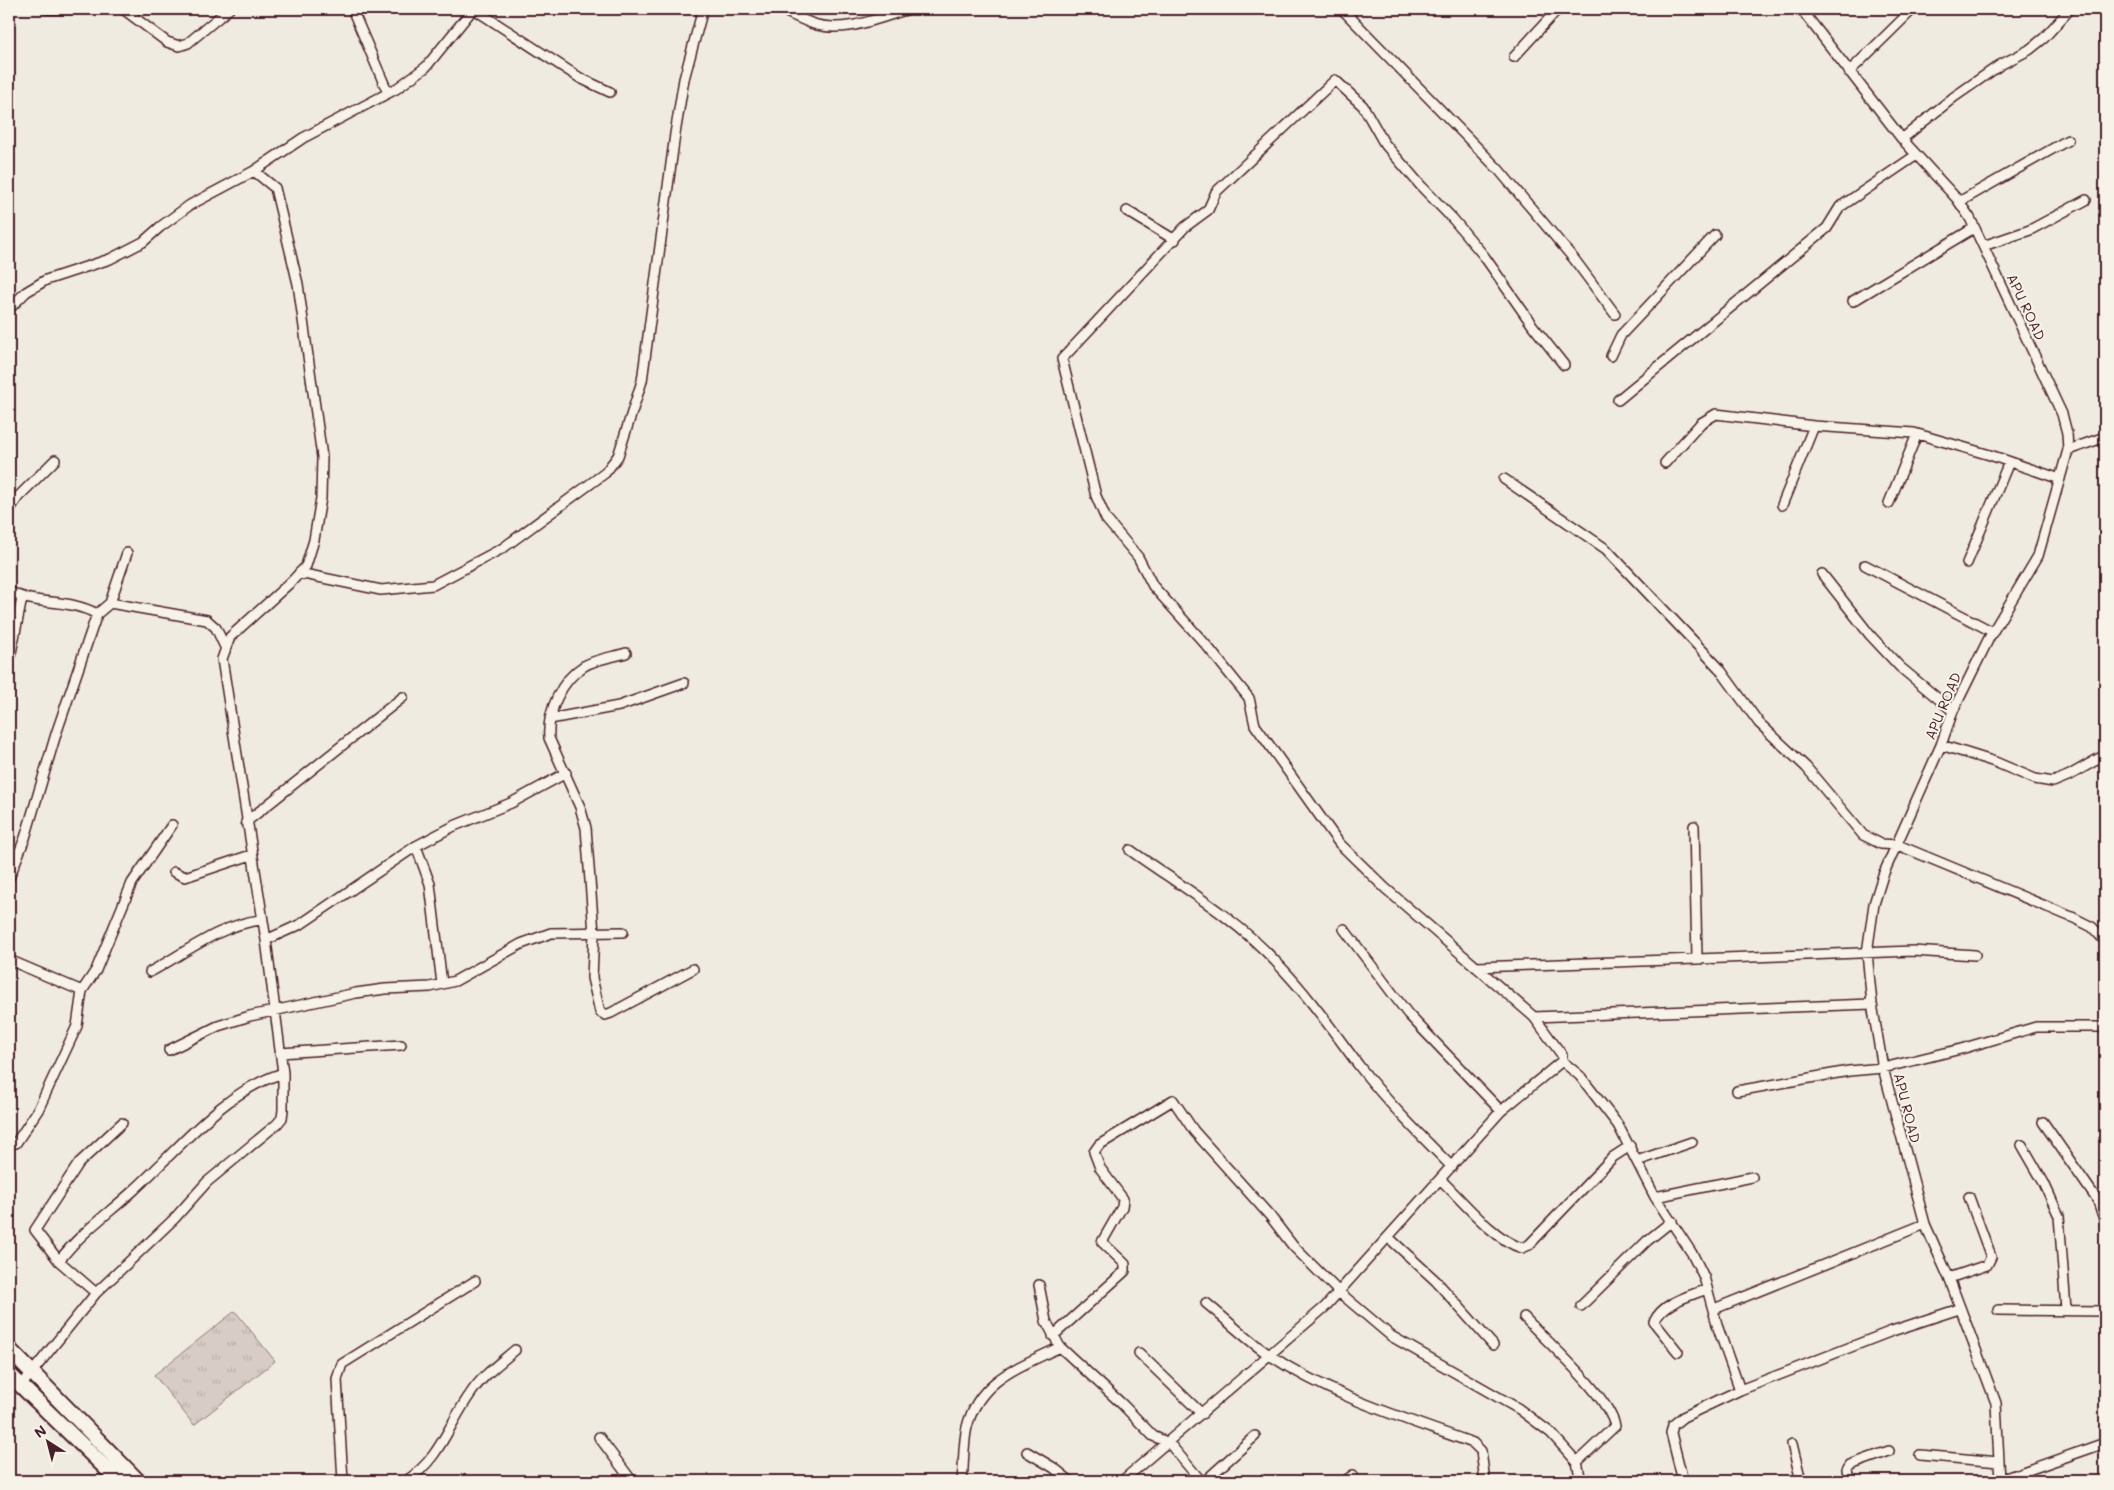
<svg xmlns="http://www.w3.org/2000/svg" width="2114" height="1490" viewBox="0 0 2114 1490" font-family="Mali,sans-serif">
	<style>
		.grass { fill: url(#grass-tufts); stroke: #917678 }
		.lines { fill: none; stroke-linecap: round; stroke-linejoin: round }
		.street-casing { stroke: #4a1f2b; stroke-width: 12 }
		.primary-casing { stroke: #4a1f2b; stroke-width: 18 }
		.street { stroke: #f7f3e8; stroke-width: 9 }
		.primary { stroke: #f7f3e8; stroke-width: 14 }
		.labels { text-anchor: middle; stroke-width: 4; stroke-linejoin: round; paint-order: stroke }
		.street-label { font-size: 14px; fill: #4a1f2b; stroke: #f7f3e8 }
	</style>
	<defs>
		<pattern id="grass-tufts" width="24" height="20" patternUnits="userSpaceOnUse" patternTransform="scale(1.25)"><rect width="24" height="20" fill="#d8cdc6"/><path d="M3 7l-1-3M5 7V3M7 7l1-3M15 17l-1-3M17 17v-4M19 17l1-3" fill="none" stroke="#bbb0aa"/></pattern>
	</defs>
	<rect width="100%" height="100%" fill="#f0ebe0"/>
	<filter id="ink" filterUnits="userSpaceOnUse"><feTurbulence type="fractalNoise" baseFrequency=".02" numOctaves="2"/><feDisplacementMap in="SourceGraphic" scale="10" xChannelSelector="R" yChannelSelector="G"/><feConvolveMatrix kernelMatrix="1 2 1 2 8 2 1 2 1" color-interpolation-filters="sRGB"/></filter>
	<g filter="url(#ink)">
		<path class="grass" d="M235,1311L275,1361L194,1425L154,1375Z"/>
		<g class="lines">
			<defs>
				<path id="street" d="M47,9H80
					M123,9L167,42L179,46L188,43L229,9
					M352,9L388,93
					M474,9L580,78L610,92
					M780,9C790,14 800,19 811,23C843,35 878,18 909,9
					M1342,9L1499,170L1574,259L1615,314
					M1801,9L1902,139L1957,199L1970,218L2062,414L2067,433L2068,450L2038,556L1989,638L1953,711L1941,745L1883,875L1874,904L1867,953L1872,1004L1883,1068L1925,1224L1949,1278L1996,1403L2000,1481
					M1514,57L1558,9
					M1849,72L1913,9
					M1902,139L1954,97L2000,65L2029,50L2044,38L2070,9
					M1959,202L2068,140
					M1127,211L1175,240
					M1983,246L2030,230L2086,200
					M1853,301L1974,228
					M9,309L26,292L46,280L110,259L143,242L160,227L190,205L254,171L303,138L396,89L426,67L473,9
					M1611,356L1621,335L1715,235
					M1618,400L1827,228L1840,207L1915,156
					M2068,450L2105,437
					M1665,463L1701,423L1716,414L1814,426L1914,433L1990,455L2060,479
					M1504,479L1606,549L1719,668L1759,723L1806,767L1863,835L1881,844L1898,845L2074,918L2092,927L2105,941
					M1889,503L1917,434
					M1782,505L1814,426
					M9,510L19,496L55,460
					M1967,563L2009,462
					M1865,565L1993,632
					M299,573L381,590L433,585L503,548L605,473L618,456L642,381L675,134L684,79L703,9
					M1822,574L1870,635L1900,667L1953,711
					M9,591C36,607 65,597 97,614
					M110,603L207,620L216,628L225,647
					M626,653C613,657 596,659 584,666C561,680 547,712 549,738L580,807L586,828L594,933L592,978L600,1012L605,1015L611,1013L693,969
					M9,663L22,598
					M550,719L619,706L684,683
					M1941,745L1995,762L2035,779L2053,782L2070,775L2105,755
					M246,822L403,697
					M1694,826L1697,958
					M416,846L430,884L442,984
					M1130,850C1179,885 1236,918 1277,963C1308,995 1333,1031 1360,1067C1388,1103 1420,1135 1452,1167
					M174,872L185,877L251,855
					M9,878L25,838L56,734L97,614L110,603L127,553
					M1344,929L1408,1014L1501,1111
					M266,940L301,924L416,846L454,826L511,803L566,773
					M9,960L82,991
					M1476,967L1913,951L1975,955
					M150,972C185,953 221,924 261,920
					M1534,1017L1872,1004
					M169,1050L218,1026L250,1016L356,993L385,989L430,987L455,981L521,944L551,933L623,932
					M280,1053L401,1045
					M1562,1061L1580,1076L1618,1125L1655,1197L1693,1255L1704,1277L1718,1328L1740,1390
					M1737,1091L1849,1071L1883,1068L1961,1049L2036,1027H2105
					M2043,1122L2098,1201L2105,1222
					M16,1143L38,1110L77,1026L82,991L96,970L132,883L172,825
					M2022,1145L2044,1183L2059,1216L2066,1310
					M1637,1161L1692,1142
					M1441,1180C1462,1200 1494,1240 1522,1248L1529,1245L1613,1157L1630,1146
					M1655,1197L1752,1177
					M1388,1237L1436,1281L1493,1345
					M59,1261C80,1233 108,1214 134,1190C180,1148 222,1092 283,1073
					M1949,1278L1987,1265L1991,1257L1969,1197
					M1039,1285L1046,1321L1060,1347L1122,1404L1153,1436L1169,1443L1201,1481
					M96,1293L59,1261L35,1230L79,1163L122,1123
					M1206,1303C1227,1320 1248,1341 1271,1356C1333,1397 1404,1418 1473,1443L1481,1451L1485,1481
					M1581,1306L1647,1241L1672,1221
					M1714,1309L1925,1224
					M1998,1310L2105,1311
					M1524,1317C1547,1342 1608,1395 1615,1426L1577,1462
					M1053,1336L1125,1271V1264L1102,1242L1122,1207L1123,1199L1100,1168L1094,1152L1099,1145L1173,1100L1194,1131L1270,1216L1293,1246L1339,1292L1391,1336L1519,1409L1551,1433L1577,1462L1581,1481
					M1678,1352L1654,1322C1662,1303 1689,1296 1707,1289
					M1139,1353L1202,1414
					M21,1386L96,1293L174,1219L207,1182L277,1124L282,1118L283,1110V1073L266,940L222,659L230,637L292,581L306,566L314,540L321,498L322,457L298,284L275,188L254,171
					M599,1437L632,1481
					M1792,1444L1801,1481
					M1027,1452L1054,1468L1070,1481
					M1920,1455L1999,1462
					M2000,1480L2105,1443
					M343,1481L337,1379L342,1364L475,1281
					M406,1481C441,1458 448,1425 471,1393C482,1376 500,1363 515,1350
					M962,1481C964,1464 963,1444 967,1427C979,1379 1020,1367 1060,1347
					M1122,1481L1325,1307L1501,1111L1562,1061V1055L1534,1017L1385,888L1339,843L1255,725L1249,698L1207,646L1153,586L1138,557L1106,519L1096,496L1062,359L1185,227L1208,210L1216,192L1335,80L1363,106L1384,143L1421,186L1453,219L1484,256L1533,326L1564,365
					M1205,1481L1255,1436
					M1345,1481L1353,1475
					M1683,1481L1671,1433L1673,1425L1683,1417L1740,1390L1892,1331L1959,1309
					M1849,1481L1847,1470L1850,1465L1889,1451"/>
				<path id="primary" d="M9,1349L138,1481
					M9,1374L119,1481"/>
			</defs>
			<use href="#street" class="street-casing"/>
			<use href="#primary" class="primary-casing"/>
			<use href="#street" class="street"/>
			<use href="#primary" class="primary"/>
		</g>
	</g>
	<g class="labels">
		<g class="street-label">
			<text transform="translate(2026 307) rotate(65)" y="5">APU ROAD</text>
			<text transform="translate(1943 706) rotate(-67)" y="5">APU ROAD</text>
			<text transform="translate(1907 1108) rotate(76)" y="5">APU ROAD</text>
		</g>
	</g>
	<rect width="2114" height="1490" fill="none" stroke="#f7f3e8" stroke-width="30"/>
	<rect x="15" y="15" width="2084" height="1460" fill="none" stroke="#4a1f2b" stroke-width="2" filter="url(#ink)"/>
	<g transform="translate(48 1442) rotate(324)" stroke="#f7f3e8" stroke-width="4" paint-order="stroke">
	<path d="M0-4L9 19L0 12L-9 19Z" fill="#4a1f2b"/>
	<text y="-8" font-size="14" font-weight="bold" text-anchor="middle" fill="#4a1f2b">N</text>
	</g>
</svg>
